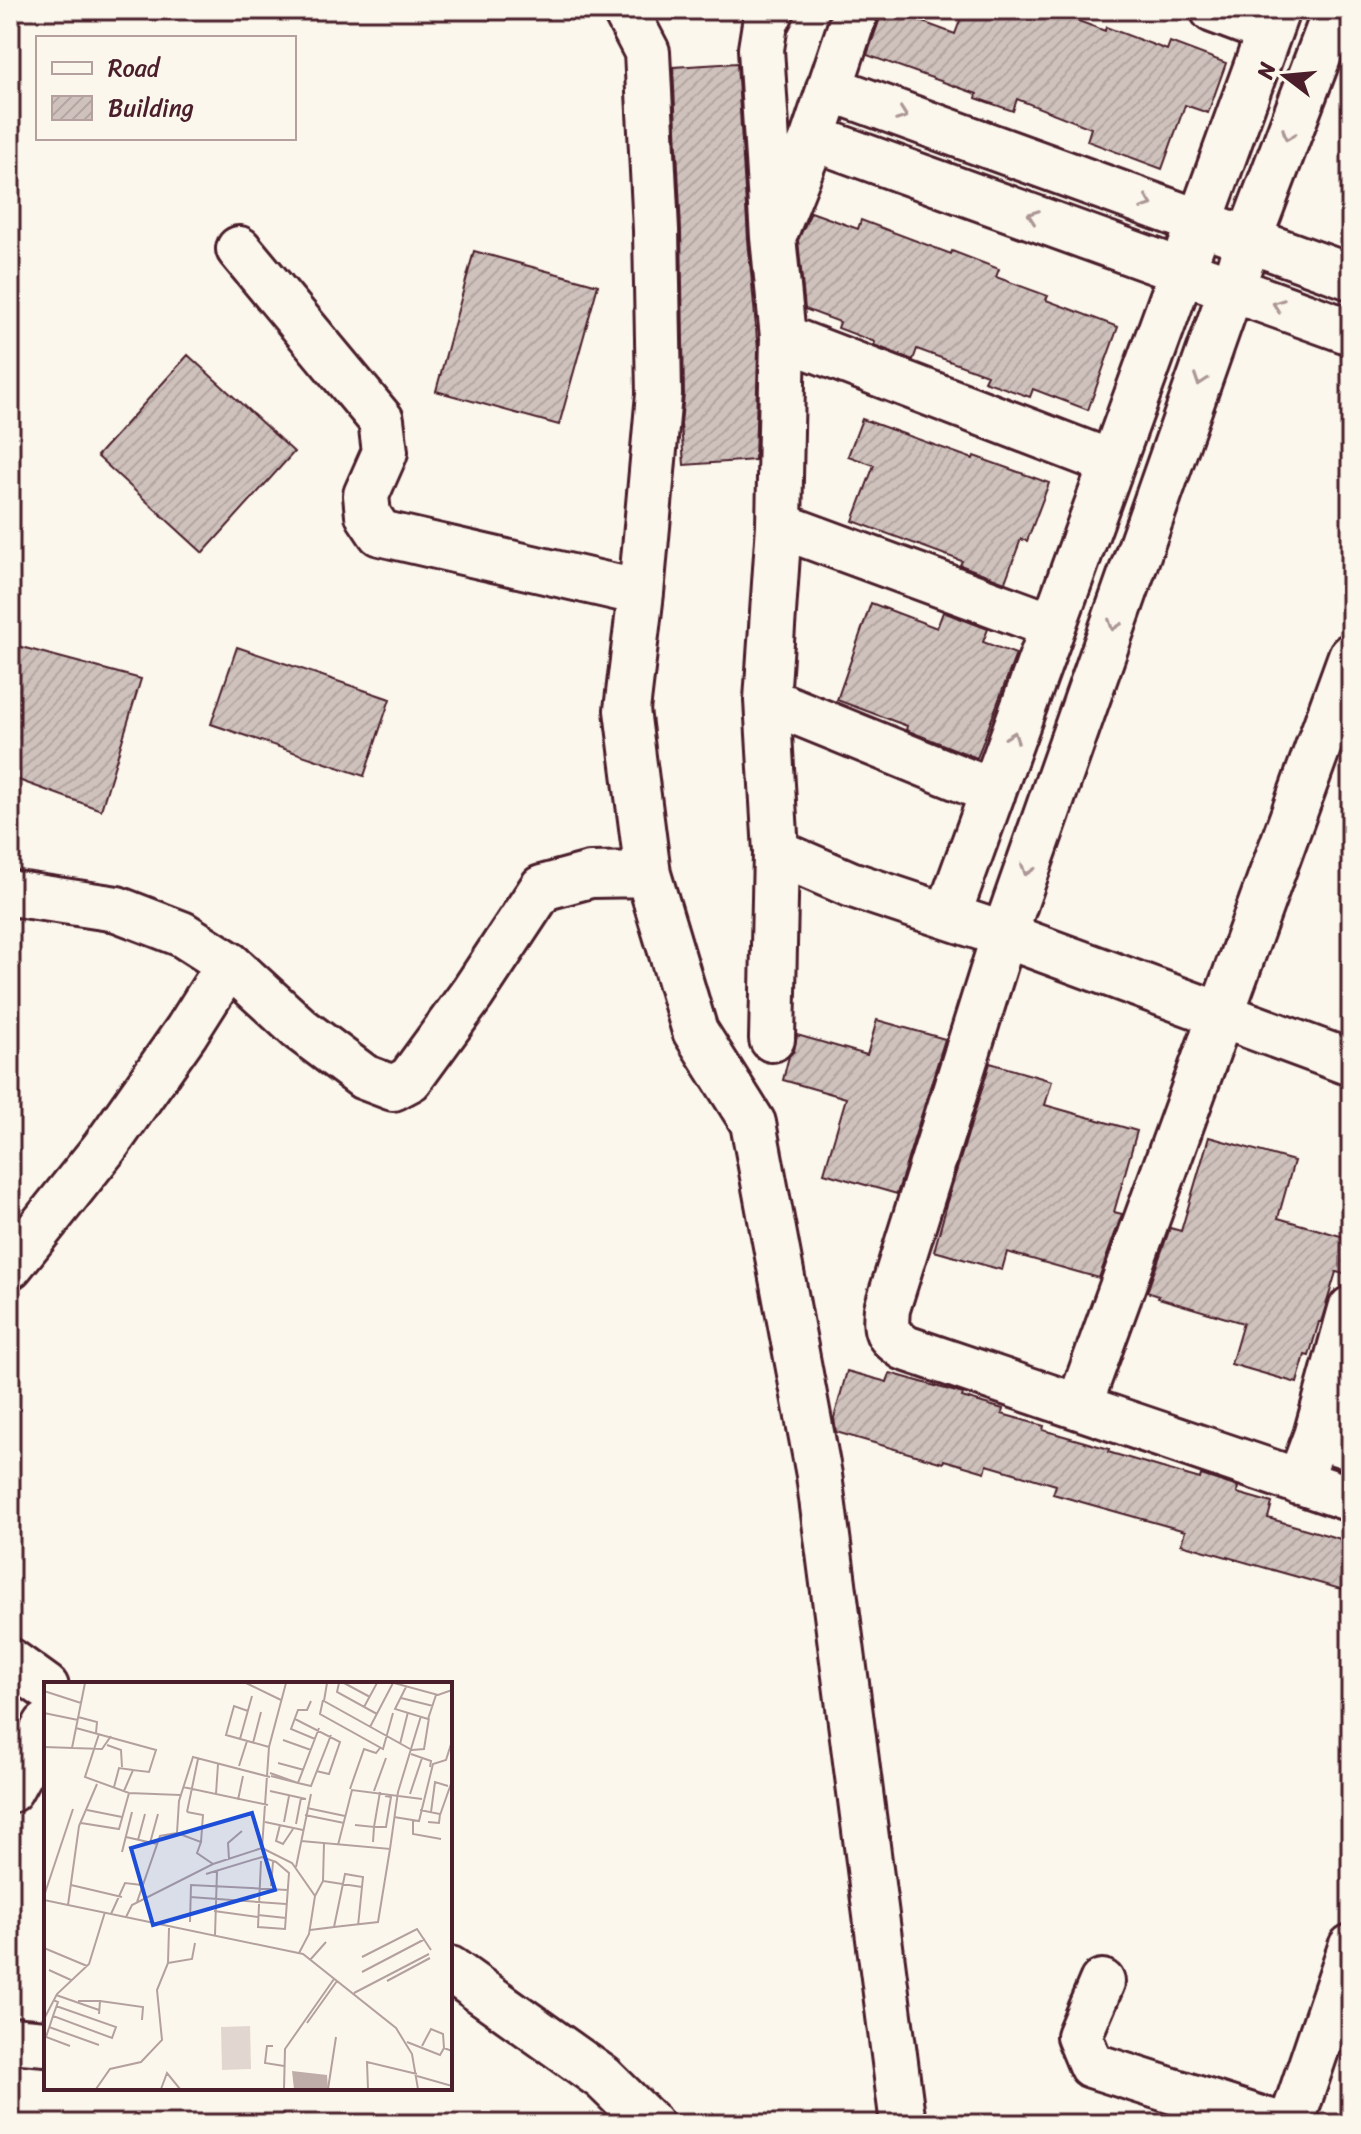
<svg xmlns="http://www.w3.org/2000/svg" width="1361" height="2134" viewBox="0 0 1361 2134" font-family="Sriracha,sans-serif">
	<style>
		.building { fill: url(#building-hatch); stroke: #4a1f2b; stroke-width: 2 }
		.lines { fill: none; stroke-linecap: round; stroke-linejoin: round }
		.minor-casing { stroke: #4a1f2b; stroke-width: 50 }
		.minor { stroke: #fbf7ec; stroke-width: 44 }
		.oneway { stroke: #ab9695 }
		.inset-road { fill: none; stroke: #b4a19f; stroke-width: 2 }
		.view { fill: #1d4ed8; fill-opacity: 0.15; stroke: #1d4ed8; stroke-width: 4 }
		.inset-edge { fill: none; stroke: #4a1f2b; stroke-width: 4 }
	</style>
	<defs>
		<pattern id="building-hatch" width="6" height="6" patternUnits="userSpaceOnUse" patternTransform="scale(2)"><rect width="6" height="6" fill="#cfc2bc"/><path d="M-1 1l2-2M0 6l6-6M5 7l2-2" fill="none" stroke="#b3a6a2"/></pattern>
	</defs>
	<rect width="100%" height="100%" fill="#fbf7ec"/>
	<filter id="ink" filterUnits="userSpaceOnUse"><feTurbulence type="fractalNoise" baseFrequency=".0125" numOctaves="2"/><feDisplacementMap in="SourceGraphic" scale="16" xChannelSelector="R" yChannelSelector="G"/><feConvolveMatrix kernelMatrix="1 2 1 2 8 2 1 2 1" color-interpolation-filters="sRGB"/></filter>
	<g filter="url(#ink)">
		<path class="building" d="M883,10H890L955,34L964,10H1049L1105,31L1106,27L1167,50L1170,42L1226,63L1208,113L1185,105L1162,169L1087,141L1091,128L1017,99L1013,111L976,98L977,94L867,55Z
			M737,63L748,239L758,350L755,460L684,465L681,424L684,394L681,230L673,67Z
			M811,212L858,229L861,220L951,254L952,251L999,269L996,277L1048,296L1046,300L1118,327L1088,410L1033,389L1030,397L984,381L987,375L917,349L913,360L874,345L875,342L838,328L840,322L805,309L798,240Z
			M474,251L598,285L559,425L436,391Z
			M188,355L294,452L203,553L97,456Z
			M862,419L973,459L974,456L1049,483L1027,541L1021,539L1005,582L960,565L962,561L853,521L874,465L848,456Z
			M871,603L937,628L943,612L988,629L983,642L1016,654L977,758L906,730L907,726L837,700Z
			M10,644L141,679L101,810L10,777Z
			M237,647L390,699L364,776L211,724Z
			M877,1020L945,1039L897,1194L824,1173L846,1098L783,1080L789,1056L794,1051L797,1035L867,1055Z
			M990,1063L1052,1081L1045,1105L1137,1131L1114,1212L1122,1214L1099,1278L1007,1252L1002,1270L934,1251L946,1208H945Z
			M1209,1137L1294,1161L1278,1218L1351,1239V1255L1345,1274L1336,1272L1321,1322H1319L1309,1356L1305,1355L1297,1383L1231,1364L1243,1323L1158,1298L1159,1296L1147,1292L1170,1228L1181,1231Z
			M847,1371L887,1382L890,1373L963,1394L962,1397L1003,1409L1002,1414L1044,1426L1043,1430L1109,1449L1108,1452L1200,1479L1201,1475L1238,1487L1237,1493L1272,1503L1268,1518L1351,1542V1592L1181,1544L1185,1531L1053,1494L1056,1485L987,1465L985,1472L944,1460L943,1463L836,1432L834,1418Z"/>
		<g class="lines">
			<defs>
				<path id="minor" d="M625,10L647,52L656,230L659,394L641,593L627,710L648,874L695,1031L753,1123L819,1475L903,2124
					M1213,10L1269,31
					M1336,10L1249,239L1004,935L887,1309C885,1332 886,1334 905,1348L1351,1499
					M829,88L1351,277
					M813,138L1351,332
					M777,228L813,138L856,10
					M239,249L381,420L385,452L366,495L368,515L380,533L641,593
					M783,337L1112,463
					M779,525L1053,626
					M767,700L993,792
					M776,852L850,884L1004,935L1351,1063
					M10,893L117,909L182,934L229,964
					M948,915L1277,10
					M772,1039L776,852L767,700L779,525L783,337L773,237L761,49L765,24L772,10
					M10,1266L105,1147L186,1032L229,964L300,1029L364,1077L393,1088L410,1079L472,994L542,888L590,875L648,874
					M1079,1406L1351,656
					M1316,1436L1351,1447
					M1299,1482L1316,1436L1351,1309
					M10,1661L46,1687
					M10,1790L46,1725
					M450,1969L603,2078L650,2124
					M1102,1982L1079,2036L1091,2065L1277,2124
					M10,2040L46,2043
					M1291,2124L1351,1947"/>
			</defs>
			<use href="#minor" class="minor-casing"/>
			<use href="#minor" class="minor"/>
		</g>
		<defs><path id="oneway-chevron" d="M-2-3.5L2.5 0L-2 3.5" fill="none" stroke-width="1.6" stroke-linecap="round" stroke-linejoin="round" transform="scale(2)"/></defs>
		<g class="oneway">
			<use href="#oneway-chevron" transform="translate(902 115) rotate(20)"/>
			<use href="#oneway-chevron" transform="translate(1288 135) rotate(111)"/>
			<use href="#oneway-chevron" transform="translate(1147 203) rotate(20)"/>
			<use href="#oneway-chevron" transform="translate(1033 216) rotate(-160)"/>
			<use href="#oneway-chevron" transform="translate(1278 305) rotate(-160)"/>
			<use href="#oneway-chevron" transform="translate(1200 380) rotate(109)"/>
			<use href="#oneway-chevron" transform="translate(1114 625) rotate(109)"/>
			<use href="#oneway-chevron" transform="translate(1013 737) rotate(-70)"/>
			<use href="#oneway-chevron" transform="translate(1027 870) rotate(109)"/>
		</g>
	</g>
	<g transform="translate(44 1682)">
		<rect width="408" height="408" fill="#fbf7ec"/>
		<path d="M206,344L207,387L178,388L177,345Z" fill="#e2d7d0"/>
		<path d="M248,389L283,393L284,407H250Z" fill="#bfadaa"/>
		<path class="inset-road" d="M202,1L237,18M283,1L280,19L368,68L380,67L385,36M295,1L293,10L333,32M300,1L326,15M350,1L394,13L408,8M362,5L351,27L384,37L392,13M0,9L37,21M357,16L389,24M279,18L276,32L339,67L349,31M267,19L263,28H254L247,47L271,57M320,25L333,1M204,29L190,24L182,53L225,65M0,31L34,38M34,35L53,40L52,51M251,37L296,60L285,92L272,89M326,45L349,1M32,46L112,68L105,90L89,88L80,109M275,46L254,101L267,104L287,53M55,52L41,95L85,111L136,113M196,57L208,14M239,58L267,68M209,61L217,30M356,62L364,30M63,63L77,68L78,85M0,65L58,67L67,54M28,66L41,1M367,72L387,79L386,85M234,81L260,88M195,84L203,59M226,91L254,101L227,94M70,105L75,86L89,88M139,105L224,123M306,107L320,67L332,71L336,66M226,109L262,117M330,109L342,76M172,112L174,82M366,112L378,76M194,118L199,94M263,126L301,134M43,128L78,135M376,128L396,132L395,141L384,140M143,130L154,77M143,130L159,133L157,160M387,130L391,100L404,104M261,133L300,141M396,133L408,99M350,135L375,139L389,82L402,78L408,59M369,139V152L397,157M221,140L259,148M240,140L245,114M37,141L75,147L85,111M252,142L257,116M236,143L232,159L239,162L249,147M311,143L330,145L336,110M133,151L157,160L153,171L169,182M82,155L113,162M94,158L101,132M257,159L346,167L354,110L377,34M329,160L330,145H342L347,115L341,114M106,161L114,132M294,163L308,108L378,117M218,166L248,181L271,214L265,252L255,271M78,170L88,130M185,177L184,161L198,149M252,185L267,112M162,192L218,175L232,180L245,191L241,247L214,245L217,179M279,199L318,205M27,203L78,215M227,204L229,180M0,214L29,127M271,214L279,199L280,161M146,215L242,222M0,218L259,272L352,346L368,372L374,407M93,220L116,154L133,151L135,119L149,75L226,95M24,223L35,144L53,102M170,229L214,235M67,232L81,201L98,203M214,233L242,236M82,235L88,223L169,182L218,166L225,65L242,1M146,240L147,203L244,208M290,245L334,240L346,167M266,248L290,245L301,192L319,195L314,244M171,253L173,189M0,266L43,284M318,275L373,247L387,268M266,278L282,260M124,281L148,277L151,261M5,288L27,298M318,290L381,257M343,299L386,276M310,311L385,272M12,313L55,328M9,318L14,320L9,334L68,356L72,345L12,324M34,319H56L55,332M56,319L99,325L98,338M9,334L2,355L26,364M0,337L13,312L45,282L61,230M263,341L293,299M5,345L55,363M363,360L396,373L400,366L408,369M229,364H223L221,381L240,384M378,364L387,347L399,352L400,366M373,394L408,404M52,407L66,387L97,380L118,358L113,308L124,281L125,246M117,407L123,391L136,407M240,407L241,367L290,297M284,407L292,355M324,407L323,380L373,392"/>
		<path class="view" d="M208,131L231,208L109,243L87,166Z"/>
		<rect width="408" height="408" class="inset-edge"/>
	</g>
	<rect width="1361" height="2134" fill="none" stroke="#fbf7ec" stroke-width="40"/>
	<rect x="20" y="20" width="1321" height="2094" fill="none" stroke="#4a1f2b" stroke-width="3" filter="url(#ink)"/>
	<rect x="36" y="36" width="260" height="104" fill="#fbf7ec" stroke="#b4a19f" stroke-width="2"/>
	<rect x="52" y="62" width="40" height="12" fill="#fbf7ec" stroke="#b4a19f" stroke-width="2"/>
	<text x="108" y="76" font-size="24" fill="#4a1f2b">Road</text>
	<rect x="52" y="96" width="40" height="24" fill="url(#building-hatch)" stroke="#b4a19f" stroke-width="2"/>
	<text x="108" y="116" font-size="24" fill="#4a1f2b">Building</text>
	<g transform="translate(1285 76) rotate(286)" stroke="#fbf7ec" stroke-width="6" paint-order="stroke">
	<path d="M0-6L14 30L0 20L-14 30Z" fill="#4a1f2b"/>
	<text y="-12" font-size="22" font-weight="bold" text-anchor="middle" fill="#4a1f2b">N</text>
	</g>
</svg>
